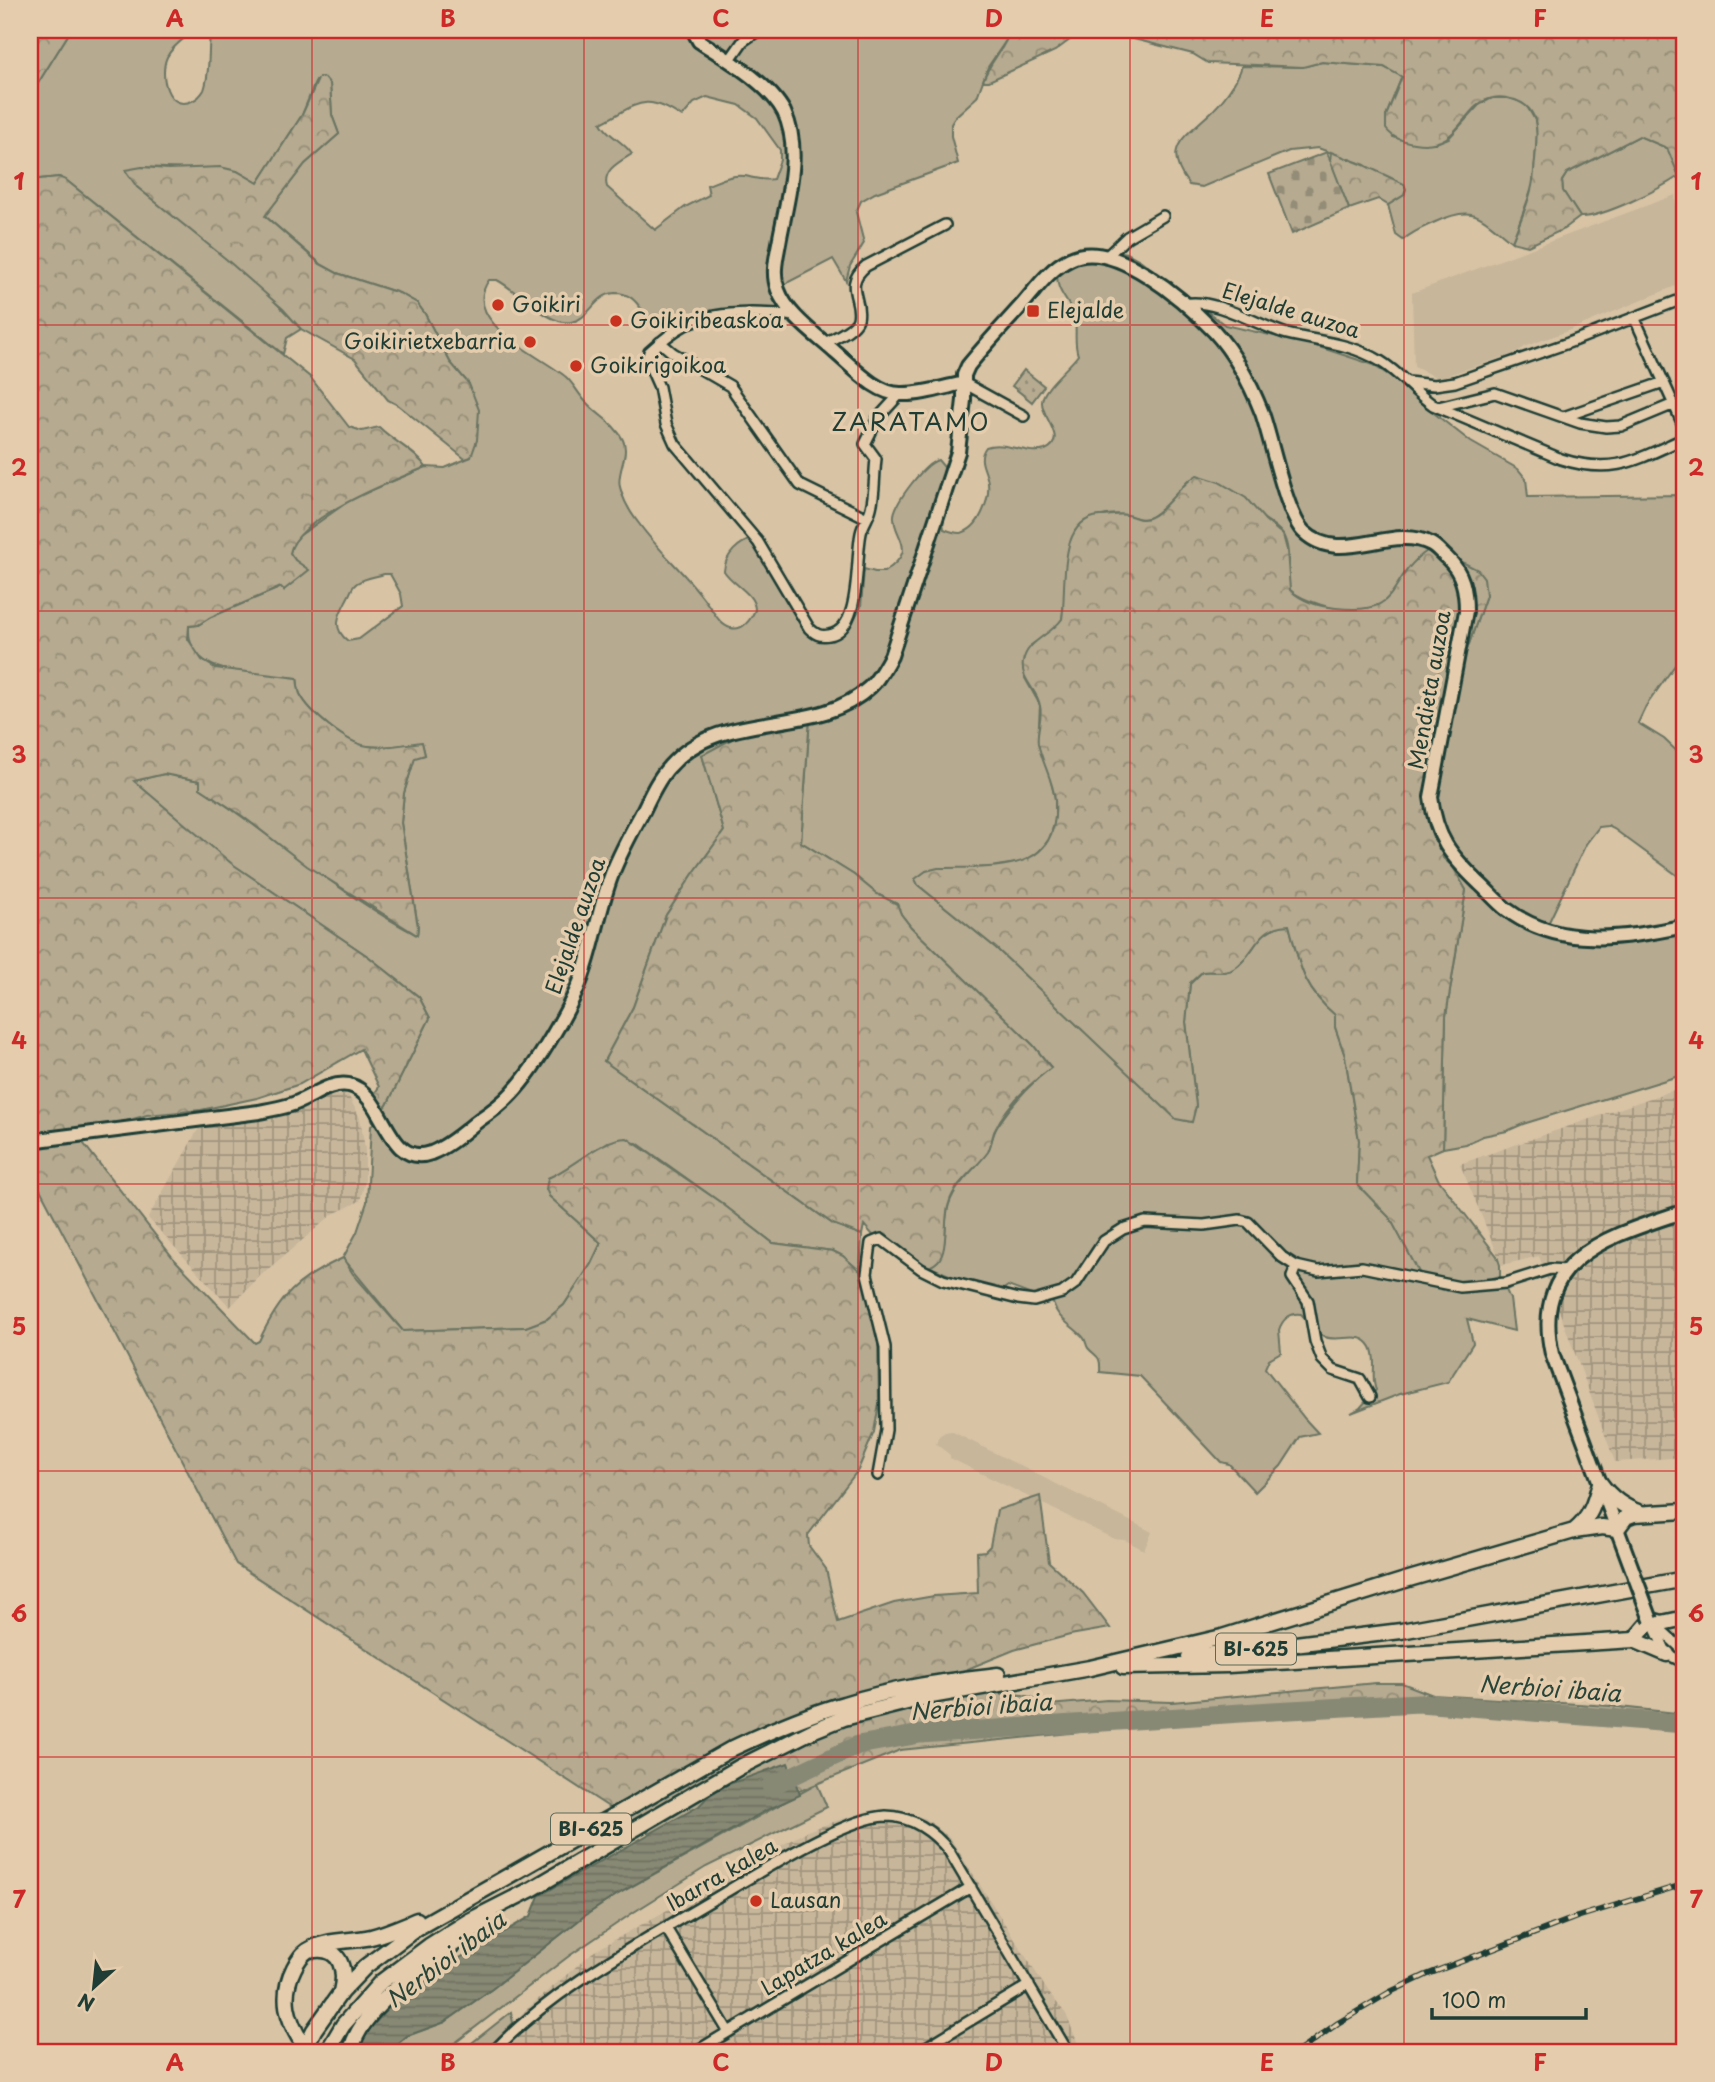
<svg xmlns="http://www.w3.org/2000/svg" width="1715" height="2082" viewBox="0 0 1715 2082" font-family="'Playpen Sans',sans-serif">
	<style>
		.built { fill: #c7b69a }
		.industrial { fill: url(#industrial-grid) }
		.green { fill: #b6aa90; stroke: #6a7462; stroke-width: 2; fill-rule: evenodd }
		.forest { fill: url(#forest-crowns); stroke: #6a7462; stroke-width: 2 }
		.cemetery { fill: url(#cemetery-stones); stroke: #6a7462; stroke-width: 2 }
		.park { fill: url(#park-dots); stroke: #6a7462; stroke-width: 2 }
		.water { fill: url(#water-rules); stroke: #5d6b5a; stroke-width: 2 }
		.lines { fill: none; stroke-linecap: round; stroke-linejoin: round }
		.river { stroke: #878974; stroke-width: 19 }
		.street-casing { stroke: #1f3d34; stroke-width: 14 }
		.secondary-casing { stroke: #1f3d34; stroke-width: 18 }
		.primary-casing { stroke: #1f3d34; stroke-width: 19 }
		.street { stroke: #e4ccac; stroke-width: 9 }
		.secondary { stroke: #e4ccac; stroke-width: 12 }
		.primary { stroke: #e4ccac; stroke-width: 14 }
		.rail-casing { stroke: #1f3d34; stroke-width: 6 }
		.rail { stroke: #e4ccac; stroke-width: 3.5; stroke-dasharray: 10; stroke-linecap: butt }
		.secondary-bridge-casing { stroke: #1f3d34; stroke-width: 18; stroke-linecap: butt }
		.secondary-bridge { stroke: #e4ccac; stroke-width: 12 }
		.grid { fill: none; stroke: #cd2929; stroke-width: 2; stroke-opacity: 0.55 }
		.poi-dot { fill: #c8321e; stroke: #e4ccac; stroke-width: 2.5 }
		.labels { text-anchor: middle; stroke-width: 7; stroke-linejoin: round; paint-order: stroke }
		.shield { fill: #e4ccac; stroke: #5a6858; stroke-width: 2 }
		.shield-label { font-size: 19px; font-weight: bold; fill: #1f3d34 }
		.poi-label { font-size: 21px; fill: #1f3d34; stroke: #e4ccac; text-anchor: start }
		.street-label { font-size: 21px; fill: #1f3d34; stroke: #e4ccac }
		.water-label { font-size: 23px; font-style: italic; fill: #29453a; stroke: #e4ccac }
		.quarter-label { font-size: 24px; letter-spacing: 2px; fill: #1f3d34; stroke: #e4ccac }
		.neatline { fill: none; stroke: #cd2929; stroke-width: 2.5 }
		.grid-label { font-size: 23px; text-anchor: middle; font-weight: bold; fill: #cd2929 }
	</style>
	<defs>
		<pattern id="industrial-grid" width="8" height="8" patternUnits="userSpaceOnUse" patternTransform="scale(1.75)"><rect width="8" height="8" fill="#c7b69a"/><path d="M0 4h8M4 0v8" fill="none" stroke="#a1957e"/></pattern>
		<pattern id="forest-crowns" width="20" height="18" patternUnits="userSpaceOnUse" patternTransform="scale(1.75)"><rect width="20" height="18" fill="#b6aa90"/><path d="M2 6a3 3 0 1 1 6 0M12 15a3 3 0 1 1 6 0" fill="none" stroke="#938c76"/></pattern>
		<pattern id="cemetery-stones" width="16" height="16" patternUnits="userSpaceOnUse" patternTransform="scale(1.75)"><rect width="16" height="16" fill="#b6aa90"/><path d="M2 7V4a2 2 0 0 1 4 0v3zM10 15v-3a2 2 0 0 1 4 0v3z" fill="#938c76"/></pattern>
		<pattern id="park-dots" width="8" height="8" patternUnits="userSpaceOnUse" patternTransform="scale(1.75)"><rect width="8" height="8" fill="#b6aa90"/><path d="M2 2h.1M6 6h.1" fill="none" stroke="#938c76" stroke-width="1.8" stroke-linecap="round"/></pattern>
		<pattern id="water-rules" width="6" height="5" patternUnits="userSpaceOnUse" patternTransform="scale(1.75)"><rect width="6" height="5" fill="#878974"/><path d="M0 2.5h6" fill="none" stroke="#6e7160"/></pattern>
	</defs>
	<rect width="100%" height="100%" fill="#d8c3a5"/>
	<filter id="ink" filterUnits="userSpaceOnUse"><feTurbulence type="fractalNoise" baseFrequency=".0143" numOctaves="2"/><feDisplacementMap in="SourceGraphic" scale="14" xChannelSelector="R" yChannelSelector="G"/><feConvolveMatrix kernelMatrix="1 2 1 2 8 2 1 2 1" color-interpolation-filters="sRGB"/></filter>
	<g filter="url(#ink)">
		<path class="built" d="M1675,195L1685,282L1565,332L1526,346L1516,353L1445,376L1436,377L1414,367L1412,293Z
			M951,1431L1152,1532L1144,1550L1125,1540L1114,1539L950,1458V1455L936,1444L939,1436L945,1432Z"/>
		<path class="industrial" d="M1685,1086V1457L1615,1462L1539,1256L1502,1265L1460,1164Z
			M348,1095L360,1118L365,1149V1181L360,1201L333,1214L306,1237L261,1275L230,1307L148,1218L200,1126L258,1121L307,1105L326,1096Z
			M884,1810L925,1818L950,1838L1049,1993L1066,2014L1078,2044V2052H484L529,2007L593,1952L807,1831L842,1819Z"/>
		<path class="green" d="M71,30H194C185,38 172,46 167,57C159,74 167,112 192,101C197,99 201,95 204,90C210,74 208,52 210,35L226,30L246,32L249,30H1010L1009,36L988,67L977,97L956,116L951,124V136L958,163L875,193L861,201L856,212L864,243L850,266L846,281L833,259L773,290L780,315C770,315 759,313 748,314C720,316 686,332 657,323C640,317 640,293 615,293C595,294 590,319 571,322C549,326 517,290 497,280H489C459,322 540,355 566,377C574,384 578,394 586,402C597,415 615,423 623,440C630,455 616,472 620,487C623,500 632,515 640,525C661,554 689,576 709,606C715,614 721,626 731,628C743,631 751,619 755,610C755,593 733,585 724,571C725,555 739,542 753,539L789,602L815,639L848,629L861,607L864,569L875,572H884C921,548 892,538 894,515C896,501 924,464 938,460L944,467L942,514L944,529C949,531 954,533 960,533C979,530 990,500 988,483C987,470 976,460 986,447C1004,440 1028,456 1045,450C1069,440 1041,417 1042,402C1042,388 1069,368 1078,355C1073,342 1078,328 1074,315C1068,299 1054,290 1058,272L1090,248L1098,247L1127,253L1140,260L1225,325L1310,344L1371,364L1392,377L1421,403L1471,442L1518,469L1526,479L1528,497L1685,495V651L1646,706L1638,723L1664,739L1685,759V881L1614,829L1608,826L1599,827L1586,844L1547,926L1553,930L1605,933L1685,920V1074L1523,1124L1507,1131L1483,1136L1466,1144L1443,1148L1446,1016L1466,890L1452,867L1443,858L1434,797L1447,747L1459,673L1486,595L1477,570L1441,554L1418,558C1406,574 1395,594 1379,606C1360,619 1306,604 1290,590C1286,573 1292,551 1283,535C1273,518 1209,490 1189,480C1179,490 1160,514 1148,518C1139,521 1135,516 1126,515C1107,512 1088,517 1075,531L1062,619L1055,629L1031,645L1025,678L1040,705L1038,742L1048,770L1055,798V821L1049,840L1036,855L1023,862L997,866L918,885L996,948L1176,1118L1191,1122L1196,1106L1186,1022L1190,984L1202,972C1212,970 1226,975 1235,968C1256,953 1257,926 1289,925C1300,965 1302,987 1335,1015V1027L1345,1056L1359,1140L1357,1184L1390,1218L1422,1276L1470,1285L1500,1276L1510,1299L1514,1331L1467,1319L1473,1343L1448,1382L1400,1394L1351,1413L1360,1408L1376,1390C1370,1377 1378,1361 1371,1347C1361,1329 1340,1343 1325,1337C1316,1332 1308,1321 1301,1314C1290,1312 1282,1320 1279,1330L1281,1352L1269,1359L1265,1368L1305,1419L1318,1433L1300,1437L1281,1466L1255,1492L1229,1464L1221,1462L1140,1376L1100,1372C1101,1355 1097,1358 1088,1348C1086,1345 1086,1340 1083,1337C1072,1325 1058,1320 1053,1303L1008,1286L1002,1290L963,1281L928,1266C955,1252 939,1223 951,1199C959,1180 976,1169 987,1152C992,1145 992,1135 997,1127C1012,1103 1029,1085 1051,1067L1033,1045L911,927L901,914L897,904L877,894L854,875L801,842L810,718L702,755L724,831L693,874L666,915L633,1007L604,1061L833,1224L862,1235L860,1271L843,1256L833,1251L773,1243L720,1202L637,1143L608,1142L563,1172L548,1178L549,1196L601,1243L591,1264L564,1305L547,1319L526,1327L403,1331L343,1258L357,1232L367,1202L371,1126L387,1105L430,1018L419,997L369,957L230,863L133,781L164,774L200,781V788C273,835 339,894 417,935L418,927L401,823L404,793L415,757L425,755L422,743C405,744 384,749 367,746C347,744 309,712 300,694C298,690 298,683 297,678C260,674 185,679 189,626L198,625L211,617L282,587L284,590L295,560L290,553L292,544L299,536L353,498L426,467L445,468L471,457L469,384L450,362L425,314L417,303L399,293L337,273L321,264L265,216L305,164L339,134L332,115L330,84L316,80L302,115L258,183L237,171L142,167L137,187C193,232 253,275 301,329L287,338L283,354L66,180L59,177L30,180V96ZM707,97L739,105L757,118L780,150V160L773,179C762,181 755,178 745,176C731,174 719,181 707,185L709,195L685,207L655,230L607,187C602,170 619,162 632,154C623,141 608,136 601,123C637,105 644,91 682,117L694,103ZM384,574H390L401,594L403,606L359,639L348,641C330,627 340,613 348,597C352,591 351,587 357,583C365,578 375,577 384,574Z
			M1322,62L1384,67L1402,76L1386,116L1393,137L1415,143H1436L1449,138L1479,105L1492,98H1509L1525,103L1535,120L1537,134L1533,186L1512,242C1478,215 1475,204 1433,223C1422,228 1412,232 1403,240L1396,235L1388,205L1404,195L1365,165L1318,148L1289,151L1202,187L1189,185C1162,149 1182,139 1208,115C1222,103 1237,82 1242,66L1302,67Z
			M1639,136L1667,148L1672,153H1670L1679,176C1660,189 1602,218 1580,217L1563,191L1562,181L1567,173Z
			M817,1784L827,1807L706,1867L634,1912L569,1956L443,2052H388L407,2036L445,2022L492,1989L583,1917L618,1894Z
			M511,2012L513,2023L484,2052H464L473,2042Z"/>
		<path class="forest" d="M30,30H71L30,96Z
			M1010,30H1083L1055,51L989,81H983C989,62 1007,46 1010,30Z
			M1113,30H1685V182L1679,176L1667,148L1639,136L1567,173L1562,181L1563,191L1580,217L1564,229L1528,246L1512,242C1519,224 1528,205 1532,186C1534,178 1534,168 1535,160C1537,136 1542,109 1515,100C1509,98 1500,96 1493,98C1460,104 1463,151 1414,143C1402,141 1393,138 1386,129V116L1402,77L1384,67L1322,62L1303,67L1208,63L1193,54L1122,36Z
			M319,77L325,78L330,84L332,115L339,134L305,164L265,216L320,264L337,273L399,293L417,303L425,314L450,362L469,384L479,410L477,440L471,457L465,459L398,405L388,400L355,359L301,329L283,309L226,259L137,187L125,170L142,167L168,169L220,167L237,171L258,183L302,115Z
			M1331,152L1364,165L1404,184L1406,189L1404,195L1388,205L1378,199L1349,209L1330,161Z
			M59,177L66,180L310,377L349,427L362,431L379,427C394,442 414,450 426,467C394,480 296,518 290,553L295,560L309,570L284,590L281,587L211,617L198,625L189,626L188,639L202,660L215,668L297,678C298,683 298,690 300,694C309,712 347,744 368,746C384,749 405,744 422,742L425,755L415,758L404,793L401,823L418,927L417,935L307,866L241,815L200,788V781L164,774L134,781L231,863L369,957L419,997L430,1018L387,1105L373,1122L367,1104L379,1087L361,1049L300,1084L257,1098L201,1110L147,1115L77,1135L174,1259L255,1343L259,1341C280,1296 297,1279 343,1258L353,1274L403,1331L526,1327L547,1319L564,1305L591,1264L601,1243L549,1196L546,1189L548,1178C573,1168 601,1138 627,1138L720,1202L773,1243L833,1251L843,1256L860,1271L874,1318L878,1342L879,1404L874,1432L858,1470L808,1535L809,1546L826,1569L838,1622L894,1603L934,1596L978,1593L977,1552L985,1551L990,1546L997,1510L1040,1496L1049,1562L1083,1593L1110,1628L1070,1635L1014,1650L960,1672L953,1683L967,1691L1023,1695L1044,1701L1037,1706L1107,1700L1172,1702L1376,1683H1402L1433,1695L1610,1706L1685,1714V1728L1364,1707L1111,1729L900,1750L667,1845L236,1564L30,1170V180Z
			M1197,475L1219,482L1246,498L1265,520L1283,535L1287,550L1290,590C1303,602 1318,606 1336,608C1405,616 1384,581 1427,551L1441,554L1466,564L1478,570L1484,578L1486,595L1459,673L1447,747L1434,797L1443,858L1453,867L1466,890L1446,1016L1443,1148L1427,1155L1438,1179L1497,1256L1500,1265V1276L1470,1285L1421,1276L1390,1218L1357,1184L1359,1140L1345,1056L1335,1027V1015C1302,987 1300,965 1289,925C1257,926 1256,953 1235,968C1226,975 1212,970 1202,972L1190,983L1186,1022L1196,1106L1192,1122L1176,1119L996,948L918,885L915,879L926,871L938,868C991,866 1061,877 1055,800C1053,780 1042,763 1038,743C1036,731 1043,718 1040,706C1038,690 1020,680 1023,662C1026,641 1051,635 1062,619C1067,589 1056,519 1100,516C1109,516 1119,513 1127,515C1135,517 1140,521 1148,518C1165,512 1179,485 1197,475Z
			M810,717L801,842L854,875L877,894L897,904L901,914L911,927L1033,1045L1051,1068C1029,1084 1006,1105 994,1132C992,1138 991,1146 988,1152C975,1170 956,1181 949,1203C943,1219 949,1250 938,1261C914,1285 878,1241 864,1225L862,1235L833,1224L604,1061L633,1007L666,915L693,874L724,831L702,755L732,739L770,724Z"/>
		<path class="cemetery" d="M1327,152L1349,209L1292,234L1269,174Z"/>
		<path class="park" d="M1024,370L1044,386L1032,402L1012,386Z"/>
		<path class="water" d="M788,1763L800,1795L767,1810L618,1894L583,1917L492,1989L445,2022L407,2036L388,2052H356L359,2041L393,2003L424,1979L531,1916L539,1896L699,1806L715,1789Z"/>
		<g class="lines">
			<path class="river" d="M771,1786L858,1745L920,1734L1272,1711L1419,1703L1685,1724"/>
			<defs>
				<path id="street" d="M729,61L743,41L759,30
					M1107,256L1127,237L1163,216
					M1185,304C1213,297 1259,326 1287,334C1319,342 1351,343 1380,361C1400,373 1414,392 1433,405L1561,459C1614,476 1638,459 1685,438
					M795,316C763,312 714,310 685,325C672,332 660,342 649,352L647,360L659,387L666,424L675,444L758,542L809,628C815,634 820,637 829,635C862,630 855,560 861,533C863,524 869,517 871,508C875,493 874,475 876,459L865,444L878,418L900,394
					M1635,319L1685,429
					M660,342L673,353L730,386L800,485L867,518
					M825,343C834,338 855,329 858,319C863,298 842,286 866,266L945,225
					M1408,382L1434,385L1455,382L1568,343L1685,298
					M964,383L1024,416
					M1438,407L1495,393L1580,423L1606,427L1621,426L1674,404
					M1563,417L1664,382
					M1296,1266L1292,1277L1308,1301L1315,1341L1322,1359L1333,1370L1360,1379L1370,1397
					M878,1475L886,1430L885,1347L867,1274L871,1243L881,1239L921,1269L943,1280L1018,1299L1034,1301L1062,1293L1076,1283L1104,1241L1123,1229L1145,1222L1204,1225L1240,1220L1248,1222L1282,1257L1296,1266L1318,1271L1362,1267L1460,1287L1506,1283L1550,1269L1566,1270
					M1651,1620L1667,1654L1685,1663
					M1656,1625L1685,1652
					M666,1928L728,2031
					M493,2052C555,1986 646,1940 724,1893C762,1871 844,1818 886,1816C912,1816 934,1832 949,1851L1068,2052
					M695,2052L971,1887
					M918,2052L1029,1985"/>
				<path id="secondary" d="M693,30L699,41C725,58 769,83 784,112C803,152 786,202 779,243C776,259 772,274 778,290C787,315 815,334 835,352C853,367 876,394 901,394C920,395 945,387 964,383
					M30,1141L259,1112C269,1110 280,1108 290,1105C309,1100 328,1081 349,1085C386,1094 386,1169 431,1153C449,1146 465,1131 479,1120C491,1112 503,1103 512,1093C535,1069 574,1003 584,971C595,939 600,905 612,874C620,853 631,833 642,813C650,797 657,780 669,767C723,705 815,739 870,687C879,679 885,666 891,656L958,452L964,400V375L968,366C985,345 1003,326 1021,306C1036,289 1049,269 1070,259C1114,237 1186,302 1214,331C1235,354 1251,385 1262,413C1272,441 1286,515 1304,532C1341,567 1391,523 1431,544C1437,547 1442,554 1447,558C1463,573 1466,590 1466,611L1431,797C1436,838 1450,855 1479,883C1488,891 1496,901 1506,909C1558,949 1625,939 1685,926
					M1635,1577L1552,1354C1530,1255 1612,1236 1685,1211"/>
				<path id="primary" d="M1600,1483C1610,1497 1625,1508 1641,1513
					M1574,1531C1590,1519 1595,1502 1600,1483
					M1634,1640L1651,1620L1662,1623L1685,1618
					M1189,1657L1401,1631L1685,1579
					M1123,1667L1228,1665L1634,1640L1667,1654
					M315,1950C342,1947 346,1972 341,1992
					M303,2044C287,2020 280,1996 294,1968C297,1962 301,1955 307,1951C325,1939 350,1942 371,1937C387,1933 402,1926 417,1920
					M303,2052L314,2030L341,1992L366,1966L417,1928L733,1748C769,1731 805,1715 844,1704C894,1688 946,1681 998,1675
					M327,2052L343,2025L381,1982L429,1946L469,1921L532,1889L740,1767L814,1730L844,1718L931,1696L1090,1668L1222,1637L1402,1581L1574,1531L1602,1527L1617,1529L1626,1517L1634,1514L1685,1511
					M351,2052C358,2004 452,1946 491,1918"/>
			</defs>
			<use href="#street" class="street-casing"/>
			<use href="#secondary" class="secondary-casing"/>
			<use href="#primary" class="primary-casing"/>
			<use href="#street" class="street"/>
			<use href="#secondary" class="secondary"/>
			<use href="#primary" class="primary"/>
			<defs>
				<path id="rail" d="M1298,2052L1338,2023L1390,1992L1426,1975L1577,1917L1685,1884"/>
			</defs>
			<use href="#rail" class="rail-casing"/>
			<use href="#rail" class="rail"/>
			<defs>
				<path id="secondary-bridge" d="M1635,1577L1651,1620"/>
			</defs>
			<use href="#secondary-bridge" class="secondary-bridge-casing"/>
			<use href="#secondary-bridge" class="secondary-bridge"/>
		</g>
	</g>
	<path class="grid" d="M312,30V2052M584,30V2052M858,30V2052M1130,30V2052M1404,30V2052M30,325H1685M30,611H1685M30,898H1685M30,1184H1685M30,1471H1685M30,1757H1685"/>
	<g class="poi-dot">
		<circle cx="498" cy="305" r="7"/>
		<rect x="1026" y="304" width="14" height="14" rx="3.5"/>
		<circle cx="616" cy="321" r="7"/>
		<circle cx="530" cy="342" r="7"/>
		<circle cx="576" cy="366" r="7"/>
		<circle cx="756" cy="1901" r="7"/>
	</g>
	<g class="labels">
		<g class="shield">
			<rect x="1216" y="1633.5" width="80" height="31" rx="5"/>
			<rect x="551" y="1813.5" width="80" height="31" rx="5"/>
		</g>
		<g class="shield-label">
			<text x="1256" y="1656">BI-625</text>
			<text x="591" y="1836">BI-625</text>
		</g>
		<g class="poi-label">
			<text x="512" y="312">Goikiri</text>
			<text x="1047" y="318">Elejalde</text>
			<text x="630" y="328">Goikiribeaskoa</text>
			<text x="516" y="349" text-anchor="end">Goikirietxebarria</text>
			<text x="590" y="373">Goikirigoikoa</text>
			<text x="770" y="1908">Lausan</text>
		</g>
		<g class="street-label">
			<text transform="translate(1291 311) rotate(17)" y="7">Elejalde auzoa</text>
			<text transform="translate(1430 690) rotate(-80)" y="7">Mendieta auzoa</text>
			<text transform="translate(576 926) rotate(-71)" y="7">Elejalde auzoa</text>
			<text transform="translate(722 1875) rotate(-30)" y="7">Ibarra kalea</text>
			<text transform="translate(824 1954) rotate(-31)" y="7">Lapatza kalea</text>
		</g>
		<g class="water-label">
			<text transform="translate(1550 1689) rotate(4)" y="8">Nerbioi ibaia</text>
			<text transform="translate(981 1707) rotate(-4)" y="8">Nerbioi ibaia</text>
			<text transform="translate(446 1960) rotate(-37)" y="8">Nerbioi ibaia</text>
		</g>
		<g class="quarter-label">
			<text x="911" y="431">ZARATAMO</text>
		</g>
	</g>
	<rect width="1715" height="2082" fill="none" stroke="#e4ccac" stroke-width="77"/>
	<g transform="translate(94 1987) rotate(207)" stroke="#e4ccac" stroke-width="5" paint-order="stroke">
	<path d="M0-5L12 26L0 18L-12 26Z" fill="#1f3d34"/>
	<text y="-10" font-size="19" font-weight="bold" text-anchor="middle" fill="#1f3d34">N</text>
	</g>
	<path d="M1432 2008v10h154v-10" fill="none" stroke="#1f3d34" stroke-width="3.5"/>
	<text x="1442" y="2008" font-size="21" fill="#1f3d34" stroke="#e4ccac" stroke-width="5" paint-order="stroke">100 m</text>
	<rect x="38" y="38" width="1638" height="2006" class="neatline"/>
	<g class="grid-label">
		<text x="175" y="27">A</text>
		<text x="448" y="27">B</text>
		<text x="721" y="27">C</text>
		<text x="994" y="27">D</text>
		<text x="1267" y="27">E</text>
		<text x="1540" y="27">F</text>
		<text x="19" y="190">1</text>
		<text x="1696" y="190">1</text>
		<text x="19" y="476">2</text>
		<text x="1696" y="476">2</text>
		<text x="19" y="763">3</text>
		<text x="1696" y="763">3</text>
		<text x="19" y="1049">4</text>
		<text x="1696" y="1049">4</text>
		<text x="19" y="1335">5</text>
		<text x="1696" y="1335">5</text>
		<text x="19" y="1622">6</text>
		<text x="1696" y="1622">6</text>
		<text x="19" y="1908">7</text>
		<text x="1696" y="1908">7</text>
		<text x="175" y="2071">A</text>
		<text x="448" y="2071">B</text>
		<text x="721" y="2071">C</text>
		<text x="994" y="2071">D</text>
		<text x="1267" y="2071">E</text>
		<text x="1540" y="2071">F</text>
	</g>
</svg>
